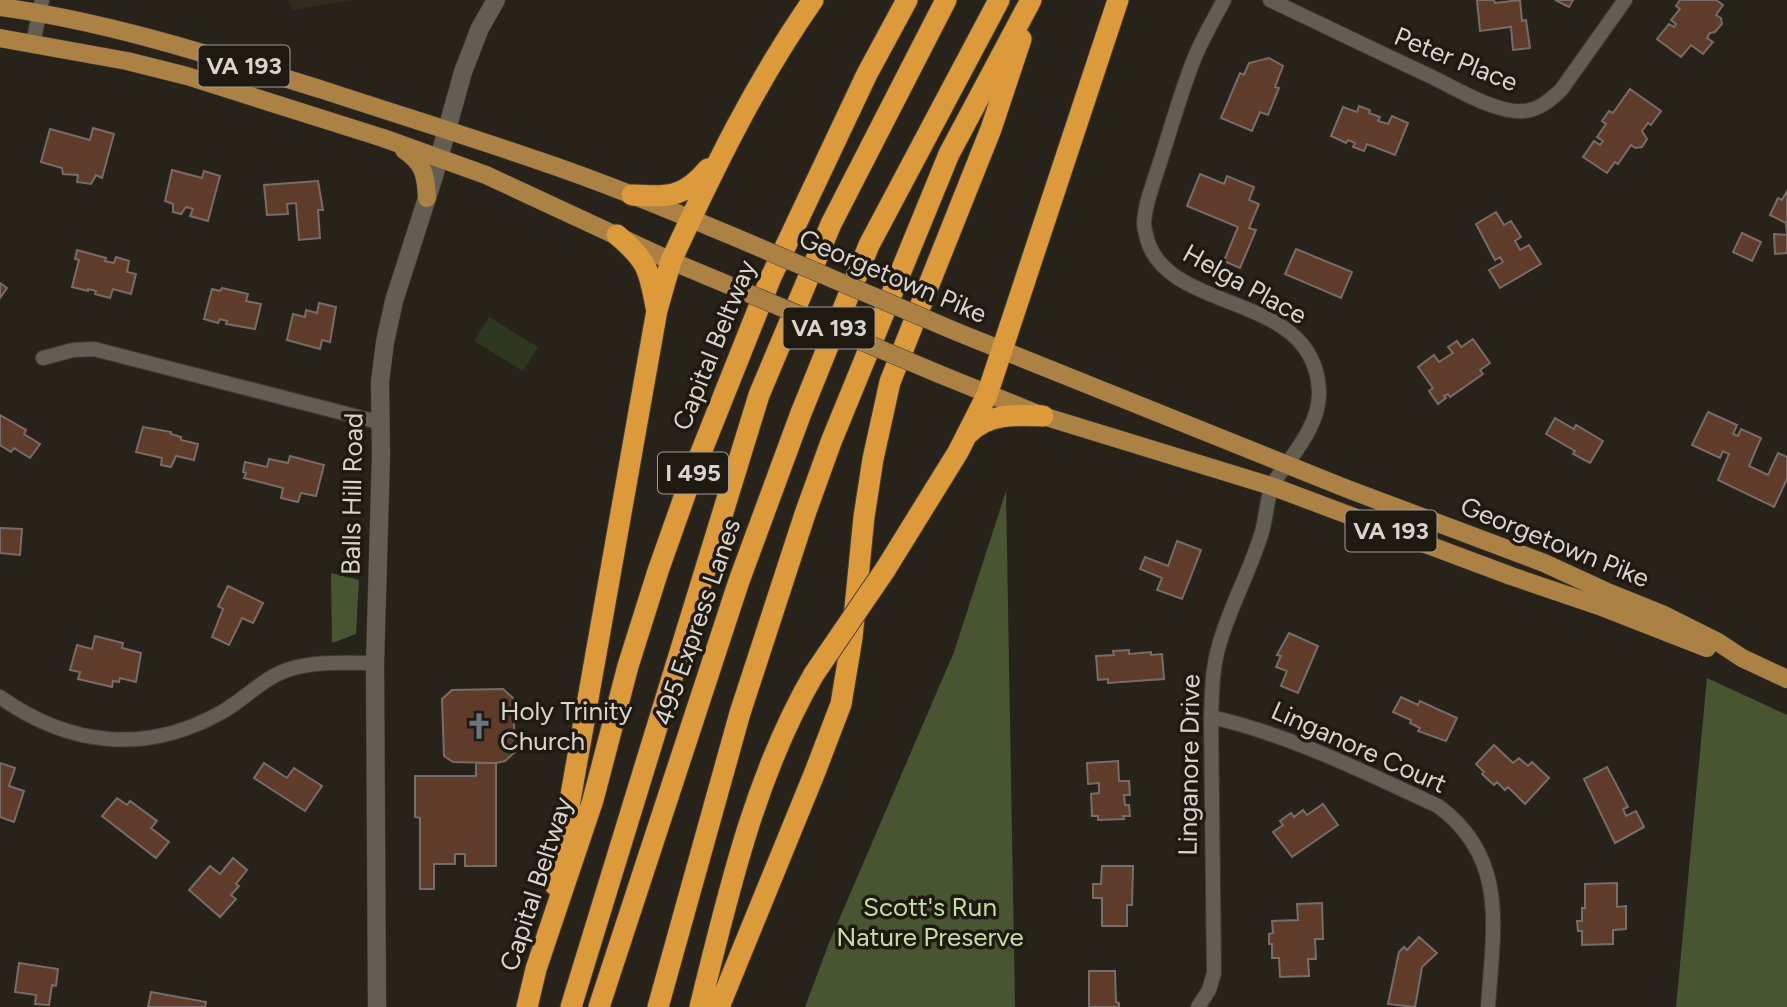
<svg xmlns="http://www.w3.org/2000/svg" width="1787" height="1007" viewBox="0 0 1787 1007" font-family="Figtree,sans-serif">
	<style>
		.built { fill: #332c1d }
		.green { fill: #2e3820 }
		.forest { fill: #475531 }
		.building { fill: #5f3b29; stroke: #786c67; stroke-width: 2 }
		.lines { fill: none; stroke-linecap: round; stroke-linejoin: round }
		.minor-casing { stroke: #413d35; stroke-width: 16 }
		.tertiary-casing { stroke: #413d35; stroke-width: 19 }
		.primary-casing { stroke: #413d35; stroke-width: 19 }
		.motorway-casing { stroke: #413d35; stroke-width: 23 }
		.minor { stroke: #635e54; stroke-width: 14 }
		.tertiary { stroke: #635e54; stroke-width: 18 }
		.primary { stroke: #ac8244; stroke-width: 18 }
		.motorway { stroke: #dc9a3a; stroke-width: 21 }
		.primary-bridge-casing { stroke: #413d35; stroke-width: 19; stroke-linecap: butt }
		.motorway-bridge-casing { stroke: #413d35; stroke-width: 23; stroke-linecap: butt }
		.primary-bridge { stroke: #ac8244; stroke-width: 18 }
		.motorway-bridge { stroke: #dc9a3a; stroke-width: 21 }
		.labels { text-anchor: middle; stroke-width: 7; stroke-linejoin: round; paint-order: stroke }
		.shield { fill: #1e1a11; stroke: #a09d96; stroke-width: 2 }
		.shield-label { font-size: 24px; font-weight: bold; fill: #d8d5cf }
		.street-label { font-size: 26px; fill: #d8d5cf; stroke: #1e1a11 }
		.poi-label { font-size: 26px; fill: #d8d5cf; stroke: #1e1a11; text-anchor: start }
		.park-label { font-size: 26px; fill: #c5dfa0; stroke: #1e1a11 }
	</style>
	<rect width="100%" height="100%" fill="#28231a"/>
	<path class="built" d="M288,0H352L292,10Z"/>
	<path class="green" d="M489,317L538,347L523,371L474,341Z"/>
	<path class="forest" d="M1006,491L1015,1007H805L829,943L954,652Z
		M331,573L359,580L356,634L332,643Z
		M1707,678L1787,715V1007H1676Z"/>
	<path class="building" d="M1477,0H1494L1495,3L1520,0L1522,21L1526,20L1530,48L1513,50L1511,27L1480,31Z
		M1555,0H1573L1569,7Z
		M1680,0H1716L1723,5L1716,15L1721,18L1722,24L1715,32L1710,33L1707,38L1713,42L1703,54L1691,45L1681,57L1657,39L1669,24L1674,27L1676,24L1671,20L1680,9L1676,6Z
		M1269,58L1283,66L1275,87L1279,88L1268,115L1260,112L1252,131L1221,118L1240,73L1244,75L1249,63Z
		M1630,89L1661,111L1651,125L1648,123L1642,131L1647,139L1642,147L1635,148L1631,145L1618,164L1615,162L1607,173L1583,157L1594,141L1600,145L1603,141L1597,137L1606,124L1602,121L1609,111L1613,113Z
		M1359,106L1370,110L1369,113L1380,117L1378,121L1388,124L1392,116L1408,123L1395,155L1367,144L1364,151L1353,147L1355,143L1348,140L1346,143L1331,136L1343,107L1357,112Z
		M93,128L114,134L102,178L96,175L91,184L77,182L78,175L63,174L62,168L41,162L50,129L90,140Z
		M172,170L202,178L204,171L220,176L208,221L190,216L193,209L186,207L181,214L173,212V204L165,201Z
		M1200,174L1224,184L1227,176L1254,187L1249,200L1259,204L1249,228L1256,230L1240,268L1224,261L1238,227L1187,206Z
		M318,181L323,210H318L320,238L299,240L296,203L287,204L288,214L267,215L264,185Z
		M1787,191V253L1775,254L1774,234L1787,235L1786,223L1770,215L1778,198L1782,200Z
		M1496,212L1504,225L1511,221L1521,237L1515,241L1520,250L1529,245L1541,264L1500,288L1489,270L1503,262L1500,257L1495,260L1476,224Z
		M1742,233L1761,242L1752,261L1733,252Z
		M1296,249L1352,272L1341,298L1285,274Z
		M77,250L106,258L105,261L114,263L116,257L129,261L127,272L136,274L131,294L113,289L110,298L95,294L96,291L88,289V291L72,287L79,260L75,259Z
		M0,283L7,288L0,298Z
		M222,288L248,294L246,301L261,304L255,329L226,324L227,321L220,319L218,323L204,319L212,289L220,291Z
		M319,303L336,307L330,342L322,340L320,349L287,340L293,314L305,317L306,310L317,313Z
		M1473,339L1490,363L1480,370L1483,374L1450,397L1448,394L1444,396L1446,398L1438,404L1429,391L1433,388L1418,367L1434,355L1439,362L1453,353L1448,347L1457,341L1461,347Z
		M1708,412L1737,425L1733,434L1738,436L1741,429L1761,438L1749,466L1768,475L1778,453L1787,457V479L1774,507L1718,480L1729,454L1723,451L1720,458L1692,445Z
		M0,415L26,430L24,434L40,444L30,458L14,448L11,452L0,445Z
		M1555,418L1574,429L1576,425L1603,441L1590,463L1573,454L1575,451L1546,434Z
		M143,427L171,432V434L181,437V440L198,444L194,460L176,456L171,467L161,465L162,458L136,452Z
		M290,456L324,465L316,496L301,493L298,502L281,498L283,488L244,478L246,473L243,472L245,462L267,467L269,459L288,463Z
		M0,528L22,529L20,555L0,553Z
		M1177,541L1201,550L1182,599L1157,590L1162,578L1140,569L1145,557L1168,566Z
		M228,586L263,603L253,623L242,618L229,645L212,637L223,609L218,606Z
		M1289,633L1318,646L1298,693L1281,686L1287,671L1276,667L1281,656L1277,655Z
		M95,636L123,643L122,648L141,653L136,682L120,678L119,682L113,681L112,687L78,679L80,672L70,670L77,645L92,649Z
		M1129,650V654L1151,652V655L1162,654L1164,679L1108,683V679L1098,680L1096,656L1114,655L1113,651Z
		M503,689L513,698L515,752L505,761L496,763L453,762L444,756L442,699L452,690Z
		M1401,697L1418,705L1420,701L1457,718L1446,741L1418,731L1420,728L1410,723L1411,720L1393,712Z
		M1494,745L1513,763L1519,758L1528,766L1532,762L1549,778L1525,804L1508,787L1505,790L1497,782L1494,785L1482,774L1484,772L1476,764Z
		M1118,761L1119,781H1129L1130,795H1124L1125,805H1129L1130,816H1123L1124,819L1098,820V816H1092L1091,794L1099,793V783L1088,784L1087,763Z
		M0,763L15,768L9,786L24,791L14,822L0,817Z
		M264,763L287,778L294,768L322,786L305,811L254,778Z
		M476,763H496V866H465V854H455V864H434V889H420V818L415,817V776H476Z
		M1607,767L1628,807L1623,809L1626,816L1636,811L1644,827L1615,843L1584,779Z
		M117,798L127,805L130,801L157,821L151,828L169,842L156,858L102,816Z
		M1323,804L1338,825L1292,857L1273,832L1283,825L1280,821L1291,813L1294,817L1303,810L1307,815Z
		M233,858L247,870L236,884L239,886L231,895L236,899L220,917L189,890L210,866L220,874Z
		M1102,866H1133L1132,905H1127V926H1102V898H1093V884H1101Z
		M1617,883V907L1626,906V929L1613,930V944L1582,945V931H1578L1577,921H1582V908H1585V884Z
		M1322,903L1323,939H1315L1316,959H1308L1309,976L1280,977L1279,958H1272V944H1269V934L1273,933L1272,921L1298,920L1297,904Z
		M1419,937L1437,953L1422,967L1415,1007L1388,1004L1399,952L1404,947L1407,950Z
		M19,963L58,969L56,986L52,985L49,1005L35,1004L36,995L15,992Z
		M1089,971H1115L1116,1002L1119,1003V1007H1089Z
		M151,992L206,1002L205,1007H148Z"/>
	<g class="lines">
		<defs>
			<path id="minor" d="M1270,0C1323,25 1376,51 1430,76C1455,88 1497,114 1524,111C1539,110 1550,100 1561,90L1625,0
				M33,43L42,0
				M43,358L73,350L94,349L378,422
				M0,697C69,746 146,755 222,712C245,699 264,677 290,669C317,661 347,663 375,663
				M1211,717C1291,735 1364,772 1438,806C1509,858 1493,930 1488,1007
				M1198,1007L1209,990L1214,973L1211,717C1212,694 1212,671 1218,649C1228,610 1249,574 1261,535C1266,520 1266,504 1271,489C1273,481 1280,473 1285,467C1301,444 1320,420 1319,391C1315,290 1169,316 1147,239C1146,234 1144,228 1144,223C1145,203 1154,182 1160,162C1172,125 1182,87 1197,52C1205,34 1215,17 1224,0"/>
			<path id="tertiary" d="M377,1007L375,663L381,455L380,382L385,342L394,301L434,176L463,72L480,28L496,0"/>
			<path id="primary" d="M0,7C110,22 217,57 323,90C393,113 464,135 534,159C603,182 670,210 737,238
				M0,38L127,61L187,76L383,138L486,175L671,261L719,281
				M404,150C424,163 426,176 427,198
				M957,332L1345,488L1544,563L1605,591L1662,614L1718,642L1742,658L1787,679
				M939,374L1043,416L1271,486L1511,576L1602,607L1707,648"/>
			<path id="motorway" d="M632,195C668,197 684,198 708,169
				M617,235C647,260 649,269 656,307
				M969,433C989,413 1016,415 1043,416
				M885,570L958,452L987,395L1118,0
				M555,885L657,310L671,261C713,170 755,83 813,0
				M527,1007L536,969L593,800L628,666L658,571L692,475L771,277L867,74L907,0
				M571,1007L759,395L831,224L946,0
				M599,1007L739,581L801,413L869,245L999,0
				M658,1007L740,713L805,514L831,442L949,154L1031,0
				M700,1007C728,894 755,775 814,674
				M719,1007L815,772L841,704L852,638L864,517L873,459L890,382L991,129L1021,39"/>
		</defs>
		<use href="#minor" class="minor-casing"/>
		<use href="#tertiary" class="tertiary-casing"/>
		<use href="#primary" class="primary-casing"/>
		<use href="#motorway" class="motorway-casing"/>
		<use href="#minor" class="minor"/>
		<use href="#tertiary" class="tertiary"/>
		<use href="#primary" class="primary"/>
		<use href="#motorway" class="motorway"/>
		<defs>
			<path id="primary-bridge" d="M737,238L957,332
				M719,281L939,374"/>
			<path id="motorway-bridge" d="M814,674L885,570"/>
		</defs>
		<use href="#primary-bridge" class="primary-bridge-casing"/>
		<use href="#motorway-bridge" class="motorway-bridge-casing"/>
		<use href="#primary-bridge" class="primary-bridge"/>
		<use href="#motorway-bridge" class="motorway-bridge"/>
	</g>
	<defs>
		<symbol id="church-bare" viewBox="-9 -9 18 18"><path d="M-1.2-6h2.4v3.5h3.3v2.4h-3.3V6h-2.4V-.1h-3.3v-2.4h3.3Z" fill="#6b7280" stroke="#1e1a11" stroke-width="2.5" paint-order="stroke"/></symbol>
	</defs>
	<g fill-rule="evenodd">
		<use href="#church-bare" x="460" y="707" width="38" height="38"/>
	</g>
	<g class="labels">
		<g class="shield">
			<rect x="198.5" y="45.5" width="91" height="41" rx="5"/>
			<rect x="783.5" y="307.5" width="91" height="41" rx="5"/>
			<rect x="658" y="452.5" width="70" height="41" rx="5"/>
			<rect x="1345.5" y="510.5" width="91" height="41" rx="5"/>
		</g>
		<g class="shield-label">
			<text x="244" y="74">VA 193</text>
			<text x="829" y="336">VA 193</text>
			<text x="693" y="481">I 495</text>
			<text x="1391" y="539">VA 193</text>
		</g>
		<g class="street-label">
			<text transform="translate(1456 59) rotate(22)" y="9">Peter Place</text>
			<text transform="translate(893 276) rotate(23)" y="9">Georgetown Pike</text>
			<text transform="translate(1245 284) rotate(29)" y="9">Helga Place</text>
			<text transform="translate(714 345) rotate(-68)" y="9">Capital Beltway</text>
			<text transform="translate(352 494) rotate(-89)" y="9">Balls Hill Road</text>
			<text transform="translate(1555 542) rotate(22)" y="9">Georgetown Pike</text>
			<text transform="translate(697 622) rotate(-71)" y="9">495 Express Lanes</text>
			<text transform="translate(1359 747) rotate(24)" y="9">Linganore Court</text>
			<text transform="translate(1189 765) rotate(-89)" y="9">Linganore Drive</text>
			<text transform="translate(536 884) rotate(-72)" y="9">Capital Beltway</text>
		</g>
		<g class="poi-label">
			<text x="500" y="720">Holy Trinity<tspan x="500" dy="30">Church</tspan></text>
		</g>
		<g class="park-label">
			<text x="930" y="916">Scott's Run<tspan x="930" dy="30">Nature Preserve</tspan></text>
		</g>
	</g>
</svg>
